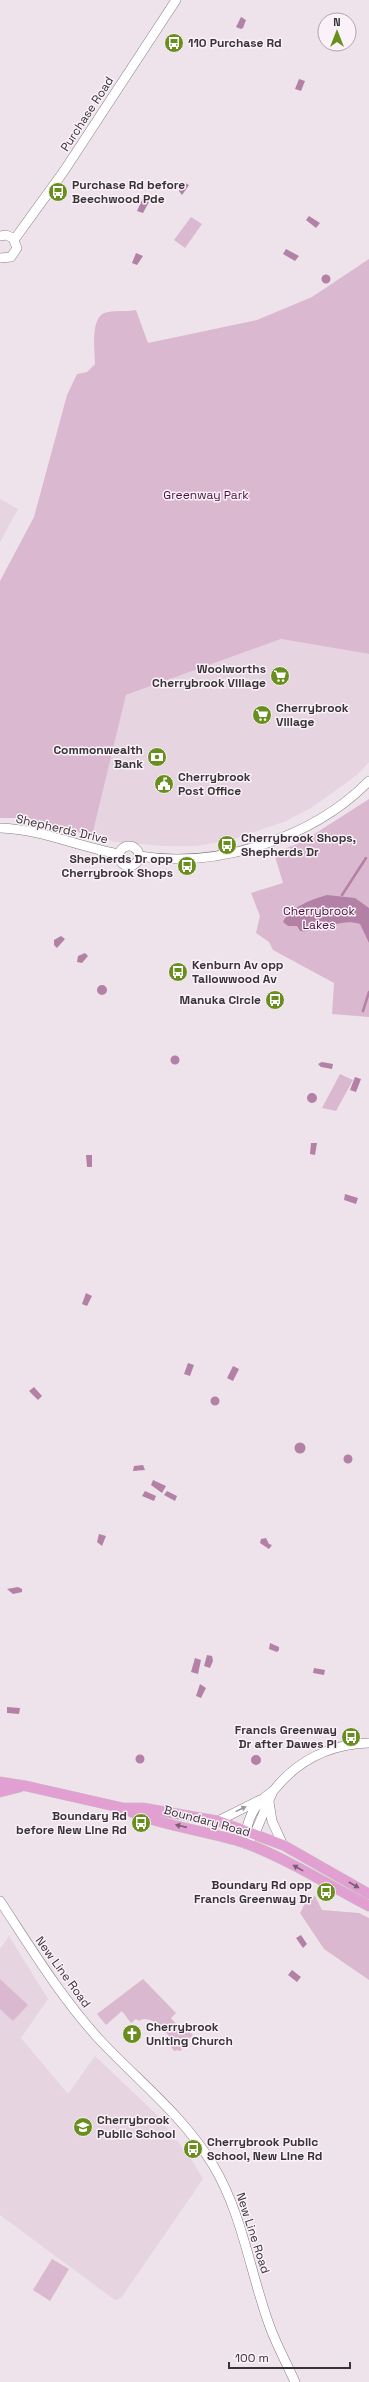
<svg xmlns="http://www.w3.org/2000/svg" width="369" height="2382" viewBox="0 0 369 2382" font-family="'Space Grotesk',sans-serif">
	<style>
		.built { fill: #e6d5e1 }
		.green { fill: #dab9d0 }
		.water { fill: #b381a5 }
		.lines { fill: none; stroke-linecap: round; stroke-linejoin: round }
		.stream { stroke: #b381a5; stroke-width: 2.5 }
		.secondary-casing { stroke: #877d84; stroke-width: 10 }
		.primary-casing { stroke: #c7c6c7; stroke-width: 11 }
		.secondary { stroke: #fff; stroke-width: 9 }
		.primary { stroke: #e29fd1; stroke-width: 10 }
		.oneway { fill: #9b999a }
		.oneway2 { fill: #7b5e74 }
		.labels { text-anchor: middle; stroke-width: 3; stroke-linejoin: round; paint-order: stroke }
		.poi-label { font-size: 12px; font-weight: bold; fill: #373336; stroke: #fbf1f8; text-anchor: start }
		.street-label { font-size: 12px; fill: #373336; stroke: #fbf1f8 }
		.park-label { font-size: 12px; fill: #4d1040; stroke: #fbf1f8 }
	</style>
	<rect width="100%" height="100%" fill="#eee3ea"/>
	<path class="built" d="M0,499L18,509L0,542Z
		M281,639L369,654V762L357,775L311,808L286,821L231,840L196,846H164L116,842L92,836L126,695Z
		M9,1936L48,1999L21,2038L68,2094L95,2056L158,2116L192,2160L203,2179L121,2298L115,2300L0,2215V1949Z"/>
	<path class="green" d="M191,217L202,224L185,248L174,240Z
		M369,259V654L281,639L126,695L92,836L25,818H0V581L34,517L67,395L77,374L87,372L95,364C95,352 89,314 108,312C117,310 126,312 136,310L148,343L257,320L312,297Z
		M369,799V1017L332,1014L334,983L273,950L269,942L256,933L260,916L251,893L283,883L274,853L302,842Z
		M340,1074L353,1080L336,1111L322,1108Z
		M315,1896L322,1910L359,1913L369,1918V1980L324,1949L300,1913L307,1899Z
		M0,1979L28,2005L13,2021L0,2009Z
		M143,1979L176,2013L171,2018L180,2029L187,2030L193,2035L183,2044L185,2047L180,2051L177,2050L174,2051L169,2044L168,2045L166,2043L169,2036C162,2028 150,2014 139,2021L136,2019L131,2023L122,2011L106,2025L97,2014Z
		M52,2259L69,2269L50,2301L33,2290Z"/>
	<path class="water" d="M241,17L246,20L243,28L241,29L236,27Z
		M299,79L305,81L301,91L295,89Z
		M183,182L189,185L182,195L179,191Z
		M143,198L149,202L143,213L137,211Z
		M309,216L320,223L316,228L306,220Z
		M286,249L299,256L295,261L283,254Z
		M136,253L143,256L137,265L132,263Z
		M321.5 279a4.5 4.5 0 1 1 9 0a4.5 4.5 0 1 1-9 0Z
		M327,895L355,898L369,908V943L360,924C339,917 320,933 300,931L297,926H288L283,922C290,907 313,899 327,895Z
		M61,936L65,939L57,948L54,945V940Z
		M85,953L88,956L82,963L77,962L78,956Z
		M97 990a5 5 0 1 1 10 0a5 5 0 1 1-10 0Z
		M170.5 1060a4.5 4.5 0 1 1 9 0a4.5 4.5 0 1 1-9 0Z
		M322,1062L333,1064L332,1069L321,1067L318,1064Z
		M355,1077L361,1079L356,1092L350,1090Z
		M307 1098a5 5 0 1 1 10 0a5 5 0 1 1-10 0Z
		M311,1143H317L315,1155L310,1154Z
		M86,1155H92V1167H87Z
		M345,1194L358,1198L356,1204L344,1200Z
		M86,1293L92,1296L87,1306L82,1304Z
		M188,1363L194,1365L190,1376L184,1374Z
		M233,1366L239,1369L233,1381L227,1378Z
		M34,1387L42,1396L38,1400L29,1391Z
		M210.5 1401a4.5 4.5 0 1 1 9 0a4.5 4.5 0 1 1-9 0Z
		M294.5 1448a5.5 5.5 0 1 1 11 0a5.5 5.5 0 1 1-11 0Z
		M343.5 1459a4.5 4.5 0 1 1 9 0a4.5 4.5 0 1 1-9 0Z
		M143,1465L145,1470L133,1471L134,1466Z
		M153,1480L166,1486L162,1493L151,1485Z
		M145,1491L156,1496L154,1501L142,1496Z
		M167,1491L177,1496L175,1501L164,1495Z
		M99,1534L106,1536L102,1546L97,1542Z
		M266,1538L269,1544L272,1545L269,1549L260,1543L261,1539Z
		M18,1587L22,1589V1592L13,1594L7,1589Z
		M270,1643L279,1647V1650L277,1652L269,1649Z
		M207,1655L212,1656L213,1661L210,1668L204,1666Z
		M195,1658L201,1660L198,1674L191,1672Z
		M314,1668L325,1670L324,1675L313,1673Z
		M200,1684L206,1688L201,1698L196,1696Z
		M7,1707L20,1708L19,1714L7,1713Z
		M135.5 1759a4.5 4.5 0 1 1 9 0a4.5 4.5 0 1 1-9 0Z
		M251 1760a5 5 0 1 1 10 0a5 5 0 1 1-10 0Z
		M301,1935L307,1944L303,1948L296,1938Z
		M292,1970L301,1977L297,1982L288,1975Z"/>
	<g class="lines">
		<path class="stream" d="M342,895L366,858
			M363,1011L369,992"/>
		<defs>
			<path id="secondary" d="M0,236L6,235L13,238L17,248L11,257L0,258
				M14,240L64,171L176,0
				M0,828C41,829 79,847 119,854
				M119 856a10 10 0 1 1 20 0a10 10 0 1 1-20 0Z
				M139,856C218,869 313,838 369,781
				M269,1802L272,1821L283,1845
				M218,1821L260,1800
				M249,1840L255,1833L273,1791
				M246,1844C245,1826 251,1810 264,1798C267,1795 271,1793 274,1790C298,1760 331,1744 369,1743
				M0,1901C31,1948 60,1996 98,2038C138,2081 182,2114 213,2165C243,2215 250,2273 270,2327C277,2346 287,2364 295,2382"/>
			<path id="primary" d="M0,1782L26,1786L123,1808H143L218,1821L283,1845L369,1894
				M0,1792L20,1787
				M125,1809C162,1827 206,1830 245,1843C288,1859 328,1885 369,1906"/>
		</defs>
		<use href="#secondary" class="secondary-casing"/>
		<use href="#primary" class="primary-casing"/>
		<use href="#secondary" class="secondary"/>
		<use href="#primary" class="primary"/>
	</g>
	<defs><path id="oneway-solid" d="M-6-.8H1V-3.2L6.5 0L1 3.2V.8H-6Z"/></defs>
	<use class="oneway" href="#oneway-solid" transform="translate(241 1809) rotate(-26)"/>
	<g class="oneway2">
		<use href="#oneway-solid" transform="translate(181 1826) rotate(-167)"/>
		<use href="#oneway-solid" transform="translate(298 1868) rotate(-151)"/>
		<use href="#oneway-solid" transform="translate(354 1885) rotate(30)"/>
	</g>
	<defs>
		<symbol id="bus-disc" viewBox="-11 -11 22 22"><circle r="9.5" fill="#688f1d" stroke="#fbf1f8"/><path d="M-5-6H5V4H4V6H2V4H-2V6H-4V4H-5ZM-3.5-4V0h7V-4ZM-3.5 1.2v1.5H-2V1.2ZM2 1.2v1.5H3.5V1.2Z" fill="#fff"/></symbol>
		<symbol id="supermarket-disc" viewBox="-11 -11 22 22"><circle r="9.5" fill="#688f1d" stroke="#fbf1f8"/><path d="M-6-5.5h2.5l.6 2H6L4.5 2H-2.5L-4.4-4H-6ZM-1.5 3.2a1.3 1.3 0 1 0 .1 0ZM3 3.2a1.3 1.3 0 1 0 .1 0Z" fill="#fff"/></symbol>
		<symbol id="bank-disc" viewBox="-11 -11 22 22"><circle r="9.5" fill="#688f1d" stroke="#fbf1f8"/><path d="M-6-4H6V4H-6ZM0-2.3a2.3 2.3 0 1 0 0 4.6a2.3 2.3 0 1 0 0-4.6Z" fill="#fff"/></symbol>
		<symbol id="civic-disc" viewBox="-11 -11 22 22"><circle r="9.5" fill="#688f1d" stroke="#fbf1f8"/><path d="M-.6-6.5H3V-4.5H.6V-3L4-1V1h2V6H-6V1h2V-1L-.6-3ZM-1.2 2.5V6h2.4V2.5Z" fill="#fff"/></symbol>
		<symbol id="church-disc" viewBox="-11 -11 22 22"><circle r="9.5" fill="#688f1d" stroke="#fbf1f8"/><path d="M-1.2-6h2.4v3.5h3.3v2.4h-3.3V6h-2.4V-.1h-3.3v-2.4h3.3Z" fill="#fff"/></symbol>
		<symbol id="school-disc" viewBox="-11 -11 22 22"><circle r="9.5" fill="#688f1d" stroke="#fbf1f8"/><path d="M0-5L7-2L0 1L-7-2ZM-4 1L0 2.5L4 1V4Q0 6-4 4Z" fill="#fff"/></symbol>
	</defs>
	<g fill-rule="evenodd">
		<use href="#bus-disc" x="163" y="32" width="22" height="22"/>
		<use href="#bus-disc" x="47" y="181" width="22" height="22"/>
		<use href="#supermarket-disc" x="269" y="665" width="22" height="22"/>
		<use href="#supermarket-disc" x="251" y="704" width="22" height="22"/>
		<use href="#bank-disc" x="146" y="746" width="22" height="22"/>
		<use href="#civic-disc" x="153" y="773" width="22" height="22"/>
		<use href="#bus-disc" x="216" y="834" width="22" height="22"/>
		<use href="#bus-disc" x="176" y="855" width="22" height="22"/>
		<use href="#bus-disc" x="167" y="961" width="22" height="22"/>
		<use href="#bus-disc" x="264" y="989" width="22" height="22"/>
		<use href="#bus-disc" x="340" y="1726" width="22" height="22"/>
		<use href="#bus-disc" x="130" y="1812" width="22" height="22"/>
		<use href="#bus-disc" x="315" y="1881" width="22" height="22"/>
		<use href="#church-disc" x="121" y="2023" width="22" height="22"/>
		<use href="#school-disc" x="72" y="2116" width="22" height="22"/>
		<use href="#bus-disc" x="182" y="2138" width="22" height="22"/>
	</g>
	<g class="labels">
		<g class="poi-label">
			<text x="188" y="47">110 Purchase Rd</text>
			<text x="72" y="189">Purchase Rd before<tspan x="72" dy="14">Beechwood Pde</tspan></text>
			<text x="266" y="673" text-anchor="end">Woolworths<tspan x="266" dy="14">Cherrybrook Village</tspan></text>
			<text x="276" y="712">Cherrybrook<tspan x="276" dy="14">Village</tspan></text>
			<text x="143" y="754" text-anchor="end">Commonwealth<tspan x="143" dy="14">Bank</tspan></text>
			<text x="178" y="781">Cherrybrook<tspan x="178" dy="14">Post Office</tspan></text>
			<text x="241" y="842">Cherrybrook Shops,<tspan x="241" dy="14">Shepherds Dr</tspan></text>
			<text x="173" y="863" text-anchor="end">Shepherds Dr opp<tspan x="173" dy="14">Cherrybrook Shops</tspan></text>
			<text x="192" y="969">Kenburn Av opp<tspan x="192" dy="14">Tallowwood Av</tspan></text>
			<text x="261" y="1004" text-anchor="end">Manuka Circle</text>
			<text x="337" y="1734" text-anchor="end">Francis Greenway<tspan x="337" dy="14">Dr after Dawes Pl</tspan></text>
			<text x="127" y="1820" text-anchor="end">Boundary Rd<tspan x="127" dy="14">before New Line Rd</tspan></text>
			<text x="312" y="1889" text-anchor="end">Boundary Rd opp<tspan x="312" dy="14">Francis Greenway Dr</tspan></text>
			<text x="146" y="2031">Cherrybrook<tspan x="146" dy="14">Uniting Church</tspan></text>
			<text x="97" y="2124">Cherrybrook<tspan x="97" dy="14">Public School</tspan></text>
			<text x="207" y="2146">Cherrybrook Public<tspan x="207" dy="14">School, New Line Rd</tspan></text>
		</g>
		<g class="street-label">
			<text transform="translate(87 114) rotate(-57)" y="4">Purchase Road</text>
			<text transform="translate(62 829) rotate(13)" y="4">Shepherds Drive</text>
			<text transform="translate(207 1821) rotate(15)" y="4">Boundary Road</text>
			<text transform="translate(63 1972) rotate(54)" y="4">New Line Road</text>
			<text transform="translate(253 2233) rotate(72)" y="4">New Line Road</text>
		</g>
		<g class="park-label">
			<text x="206" y="499">Greenway Park</text>
			<text x="319" y="915">Cherrybrook<tspan x="319" dy="14">Lakes</tspan></text>
		</g>
	</g>
	<g transform="translate(337 32)"><circle r="19" fill="#fbf1f8" stroke="#ada5aa"/>
	<path d="M0-3L7 15L0 10L-7 15Z" fill="#688f1d"/>
	<text y="-6" font-size="11" font-weight="bold" text-anchor="middle" fill="#373336">N</text>
	</g>
	<path d="M229 2362v6h121v-6" fill="none" stroke="#373336" stroke-width="2"/>
	<text x="235" y="2362" font-size="12" fill="#373336" stroke="#fbf1f8" stroke-width="3" paint-order="stroke">100 m</text>
</svg>
